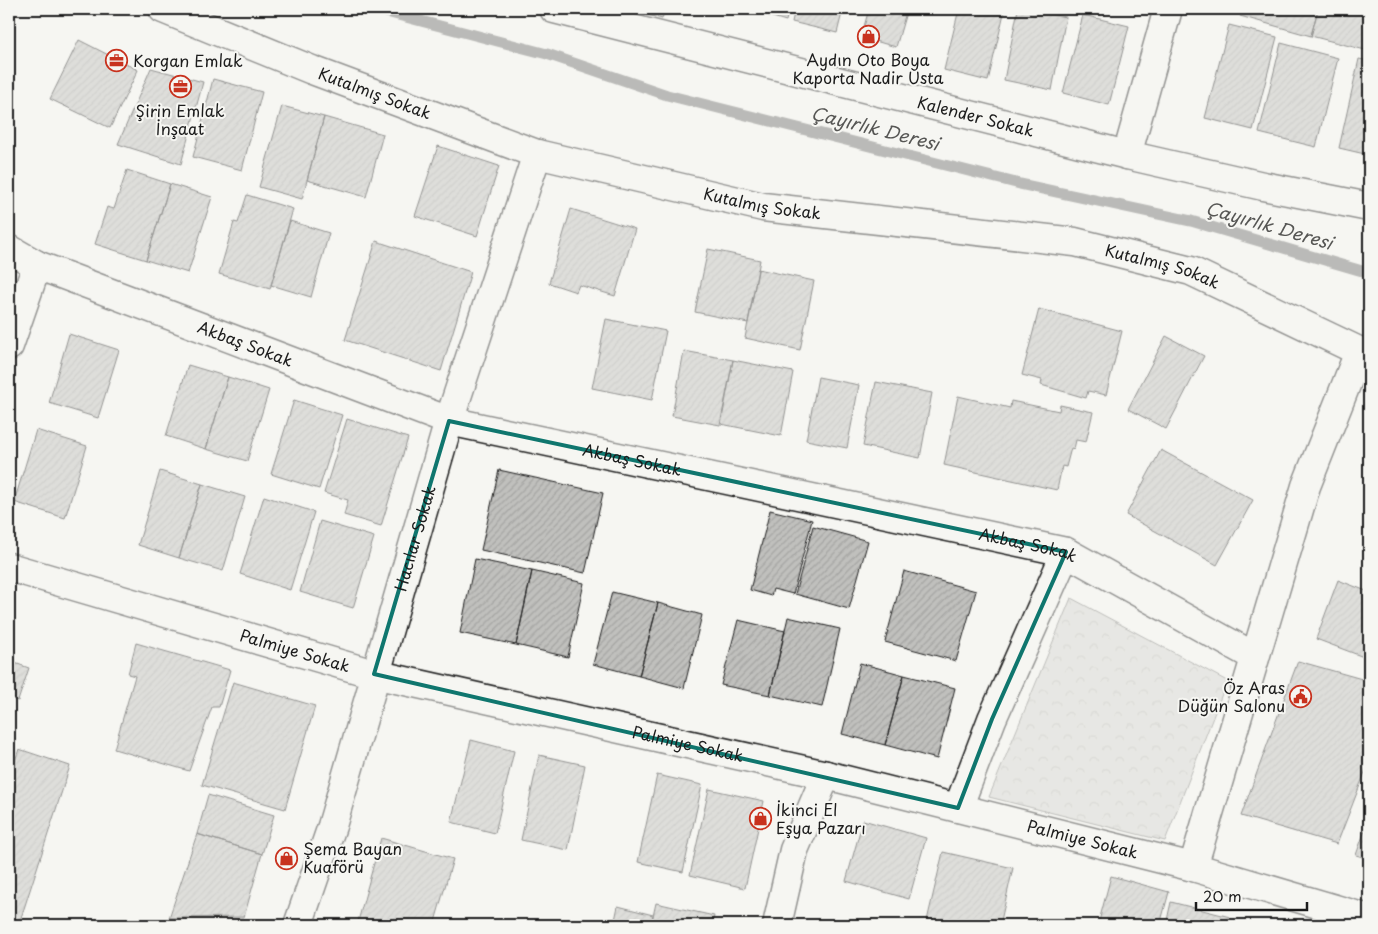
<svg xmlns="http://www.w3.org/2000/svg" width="1378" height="934" viewBox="0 0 1378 934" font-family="'Playpen Sans',sans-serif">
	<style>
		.park { fill: url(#park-crowns); stroke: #797977 }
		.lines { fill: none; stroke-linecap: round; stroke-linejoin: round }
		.stream { stroke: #727271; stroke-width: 11 }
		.building { fill: url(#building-hatch); stroke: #1c1c1c }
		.minor-casing { stroke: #1c1c1c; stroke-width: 31 }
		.minor { stroke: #f6f6f2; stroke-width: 28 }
		.marked { fill: none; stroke: #0f766e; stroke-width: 4; stroke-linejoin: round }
		.labels { text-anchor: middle; stroke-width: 4; stroke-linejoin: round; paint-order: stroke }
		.poi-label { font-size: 16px; fill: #1c1c1c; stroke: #f6f6f2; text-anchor: start }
		.street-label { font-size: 16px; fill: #1c1c1c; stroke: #f6f6f2 }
		.water-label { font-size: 18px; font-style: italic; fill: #565654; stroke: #f6f6f2 }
	</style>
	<defs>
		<pattern id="park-crowns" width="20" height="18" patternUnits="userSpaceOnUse" patternTransform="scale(1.25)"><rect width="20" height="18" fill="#d6d6d2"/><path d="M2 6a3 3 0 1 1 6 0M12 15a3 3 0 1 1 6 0" fill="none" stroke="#b7b7b4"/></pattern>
		<pattern id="building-hatch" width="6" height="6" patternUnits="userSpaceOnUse" patternTransform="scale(1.25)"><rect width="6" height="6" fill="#c0c0bd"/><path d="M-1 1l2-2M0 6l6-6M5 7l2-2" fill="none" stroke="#a4a4a2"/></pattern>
	</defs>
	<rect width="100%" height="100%" fill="#f6f6f2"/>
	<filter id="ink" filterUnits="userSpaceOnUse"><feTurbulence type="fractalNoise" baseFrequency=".02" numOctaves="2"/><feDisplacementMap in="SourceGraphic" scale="10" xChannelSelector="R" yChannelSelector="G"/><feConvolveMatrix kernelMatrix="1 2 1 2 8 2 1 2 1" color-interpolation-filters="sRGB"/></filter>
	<g filter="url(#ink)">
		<path class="park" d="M1071,598L1227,681L1165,841L989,797Z"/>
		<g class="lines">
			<path class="stream" d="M375,9L547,54L667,95L1020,184L1191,221L1369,273"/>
		</g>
		<path class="building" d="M627,9H665L662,19Z
			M746,9H789L786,21Z
			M795,9H843L837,33L792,22Z
			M869,9H907L896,47L861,37Z
			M959,9H1005L988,81L944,70Z
			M1018,9L1066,17L1052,90L1004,80Z
			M1242,9H1318L1311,36L1240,16Z
			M1318,9H1369V51L1311,36Z
			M1083,15L1129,26L1109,105L1063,93Z
			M1229,25L1277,37L1253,130L1205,118Z
			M79,40L138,70L110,128L50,99Z
			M1281,43L1338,58L1316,147L1259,133Z
			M1359,59L1369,61V155L1339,148Z
			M151,68L203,82L181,164L118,144Z
			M213,79L262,92L242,170L193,157Z
			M282,106L324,117L302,199L259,187Z
			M324,117L383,134L366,197L307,180Z
			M438,146L499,166L477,236L415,216Z
			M127,170L170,184L146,260L95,244L107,207L114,209Z
			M170,184L212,197L188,273L146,260Z
			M247,195L293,209L270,289L219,274L234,222L238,223Z
			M571,209L635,229L615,296L579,285L576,292L549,283Z
			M290,221L329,233L311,297L271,285Z
			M376,241L471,272L441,371L345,340Z
			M708,249L760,260L748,323L695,312Z
			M758,269L814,281L800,350L745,338Z
			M1039,309L1122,331L1106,395L1088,391L1086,398L1041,385L1042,380L1022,375Z
			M606,319L666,331L652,400L592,388Z
			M69,334L119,350L98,418L49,403Z
			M1166,336L1204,356L1166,429L1128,409Z
			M684,351L733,360L720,425L672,416Z
			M733,360L793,372L781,436L721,424Z
			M188,365L228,377L206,449L166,436Z
			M228,377L269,390L247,461L206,449Z
			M818,377L859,385L847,448L806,440Z
			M876,382L932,393L920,458L863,446Z
			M958,396L1010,408L1011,401L1059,411L1060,405L1093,412L1086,442L1076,440L1074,449L1071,448L1066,467L1062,466L1057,490L944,465Z
			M294,400L342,415L319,489L271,474Z
			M347,419L408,438L381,526L344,515L348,500L324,493Z
			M36,430L87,446L65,518L14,502Z
			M1161,450L1253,500L1217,565L1126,515Z
			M499,470L603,493L585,573L481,550Z
			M160,471L202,484L179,558L138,545Z
			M202,484L245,497L223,571L179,558Z
			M264,496L314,512L290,590L240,574Z
			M770,510L812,520L793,594L773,589L771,596L750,590Z
			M320,521L374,537L353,608L300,592Z
			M813,526L868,541L849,609L795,594Z
			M475,559L532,571L516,645L460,633Z
			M532,571L584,583L568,657L516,645Z
			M904,571L976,591L956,661L885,642Z
			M1338,580L1369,592V659L1316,639Z
			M612,592L658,603L639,676L593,664Z
			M658,603L702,615L684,688L639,676Z
			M788,617L840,629L822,707L770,695Z
			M738,620L785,631L770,695L721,685Z
			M136,643L230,670L219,707H212L189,771L114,749L135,676L128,674Z
			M9,661L29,668L18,701L9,698Z
			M1298,661L1369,681V762L1337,844L1241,816Z
			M860,663L904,675L885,745L842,734Z
			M904,675L955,688L937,759L885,745Z
			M233,682L315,706L285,809L202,785Z
			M471,740L514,751L495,833L451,822Z
			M19,749L70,766L19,924H9V779Z
			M539,755L585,765L568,850L521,840Z
			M657,775L702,785L683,872L638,862Z
			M709,789L764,801L745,888L690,875Z
			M208,795L274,815L262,854L197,834Z
			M1369,819V859L1356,855Z
			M863,820L926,838L909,899L846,881Z
			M197,834L262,854L244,917L169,918Z
			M381,838L453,859L434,925H357Z
			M943,852L1013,868L1000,925H926Z
			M1111,876L1169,892L1160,925H1098Z
			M1171,902L1230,917L1228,925H1166Z
			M656,903L714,916L712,925H651Z
			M618,906L653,915L651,925H614Z"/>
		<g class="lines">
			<defs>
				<g id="minor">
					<path id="s1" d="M163,9L312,70L537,154L763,207L1075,242L1191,271L1369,356"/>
					<path id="s2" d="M554,9L1127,155L1263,186L1369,207"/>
					<path d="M1127,155L1168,9"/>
					<path id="s3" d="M9,249L37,265L449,421L1066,552L1255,657"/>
					<path d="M9,346L37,265"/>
					<path id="s4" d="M9,567L374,674L826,775L1193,867L1369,919"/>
					<path d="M958,808L992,719L1066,552"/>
					<path d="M1193,867L1306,486L1359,352"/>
					<path id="s5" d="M298,925L332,826L449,421L537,154"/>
					<path d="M777,925L794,850L826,775"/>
				</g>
			</defs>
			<use href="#minor" class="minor-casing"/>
			<use href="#minor" class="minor"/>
		</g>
	</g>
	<path d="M0 0H1378V934H0ZM449,421L1066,552L992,719L958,808L374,674Z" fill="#f6f6f2" fill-opacity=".55" fill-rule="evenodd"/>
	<path class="marked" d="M449,421L1066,552L992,719L958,808L374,674Z"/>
	<defs>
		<symbol id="shop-ring" viewBox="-11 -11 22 22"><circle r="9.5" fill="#f6f6f2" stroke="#c8321e" stroke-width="1.5"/><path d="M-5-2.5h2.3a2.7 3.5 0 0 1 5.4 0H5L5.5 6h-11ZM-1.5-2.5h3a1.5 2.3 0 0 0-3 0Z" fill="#c8321e"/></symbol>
		<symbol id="office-ring" viewBox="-11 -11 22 22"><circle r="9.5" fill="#f6f6f2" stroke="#c8321e" stroke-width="1.5"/><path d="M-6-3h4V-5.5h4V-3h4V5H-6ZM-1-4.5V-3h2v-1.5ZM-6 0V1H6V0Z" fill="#c8321e"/></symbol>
		<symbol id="civic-ring" viewBox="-11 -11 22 22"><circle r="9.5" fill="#f6f6f2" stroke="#c8321e" stroke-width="1.5"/><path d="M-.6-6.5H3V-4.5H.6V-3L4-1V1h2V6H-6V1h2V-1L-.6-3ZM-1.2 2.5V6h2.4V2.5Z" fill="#c8321e"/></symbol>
	</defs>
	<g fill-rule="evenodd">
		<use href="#shop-ring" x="856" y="24" width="25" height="25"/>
		<use href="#office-ring" x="104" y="48" width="25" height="25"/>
		<use href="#office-ring" x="168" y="74" width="25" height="25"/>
		<use href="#civic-ring" x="1288" y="684" width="25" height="25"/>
		<use href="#shop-ring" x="748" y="806" width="25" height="25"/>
		<use href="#shop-ring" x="274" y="846" width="25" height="25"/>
	</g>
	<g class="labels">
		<g class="poi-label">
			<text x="868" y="66" text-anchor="middle">Aydın Oto Boya<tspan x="868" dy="18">Kaporta Nadir Usta</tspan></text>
			<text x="133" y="67">Korgan Emlak</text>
			<text x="180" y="117" text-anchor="middle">Şirin Emlak<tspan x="180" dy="18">İnşaat</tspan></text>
			<text x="1285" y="694" text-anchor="end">Öz Aras<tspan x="1285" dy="18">Düğün Salonu</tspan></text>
			<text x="776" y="816">İkinci El<tspan x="776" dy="18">Eşya Pazarı</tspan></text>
			<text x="303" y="855">Şema Bayan<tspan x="303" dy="18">Kuaförü</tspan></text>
		</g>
		<g class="street-label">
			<text dy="6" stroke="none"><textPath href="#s1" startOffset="228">Kutalmış Sokak</textPath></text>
			<text dy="6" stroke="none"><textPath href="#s2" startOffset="435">Kalender Sokak</textPath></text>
			<text dy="6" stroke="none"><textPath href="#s1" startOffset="632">Kutalmış Sokak</textPath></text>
			<text dy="6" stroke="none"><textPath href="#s1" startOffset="1038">Kutalmış Sokak</textPath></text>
			<text dy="6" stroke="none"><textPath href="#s3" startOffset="255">Akbaş Sokak</textPath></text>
			<text dy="6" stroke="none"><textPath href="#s3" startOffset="660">Akbaş Sokak</textPath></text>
			<text dy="6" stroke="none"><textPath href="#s5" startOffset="404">Hacılar Sokak</textPath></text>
			<text dy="6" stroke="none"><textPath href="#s3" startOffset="1065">Akbaş Sokak</textPath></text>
			<text dy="6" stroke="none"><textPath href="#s4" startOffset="298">Palmiye Sokak</textPath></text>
			<text dy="6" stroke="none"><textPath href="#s4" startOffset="702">Palmiye Sokak</textPath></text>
			<text dy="6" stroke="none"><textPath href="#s4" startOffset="1108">Palmiye Sokak</textPath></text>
		</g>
		<g class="water-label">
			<text transform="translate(875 129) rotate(14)" y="6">Çayırlık Deresi</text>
			<text transform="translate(1269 226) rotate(16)" y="6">Çayırlık Deresi</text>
		</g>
	</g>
	<rect width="1378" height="934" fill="none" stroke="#f6f6f2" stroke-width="30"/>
	<rect x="15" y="15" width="1348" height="904" fill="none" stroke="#1c1c1c" stroke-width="2" filter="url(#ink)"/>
	<path d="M1196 902v8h111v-8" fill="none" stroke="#1c1c1c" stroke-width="2.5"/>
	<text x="1203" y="902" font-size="15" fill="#1c1c1c" stroke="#f6f6f2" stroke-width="4" paint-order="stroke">20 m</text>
</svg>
